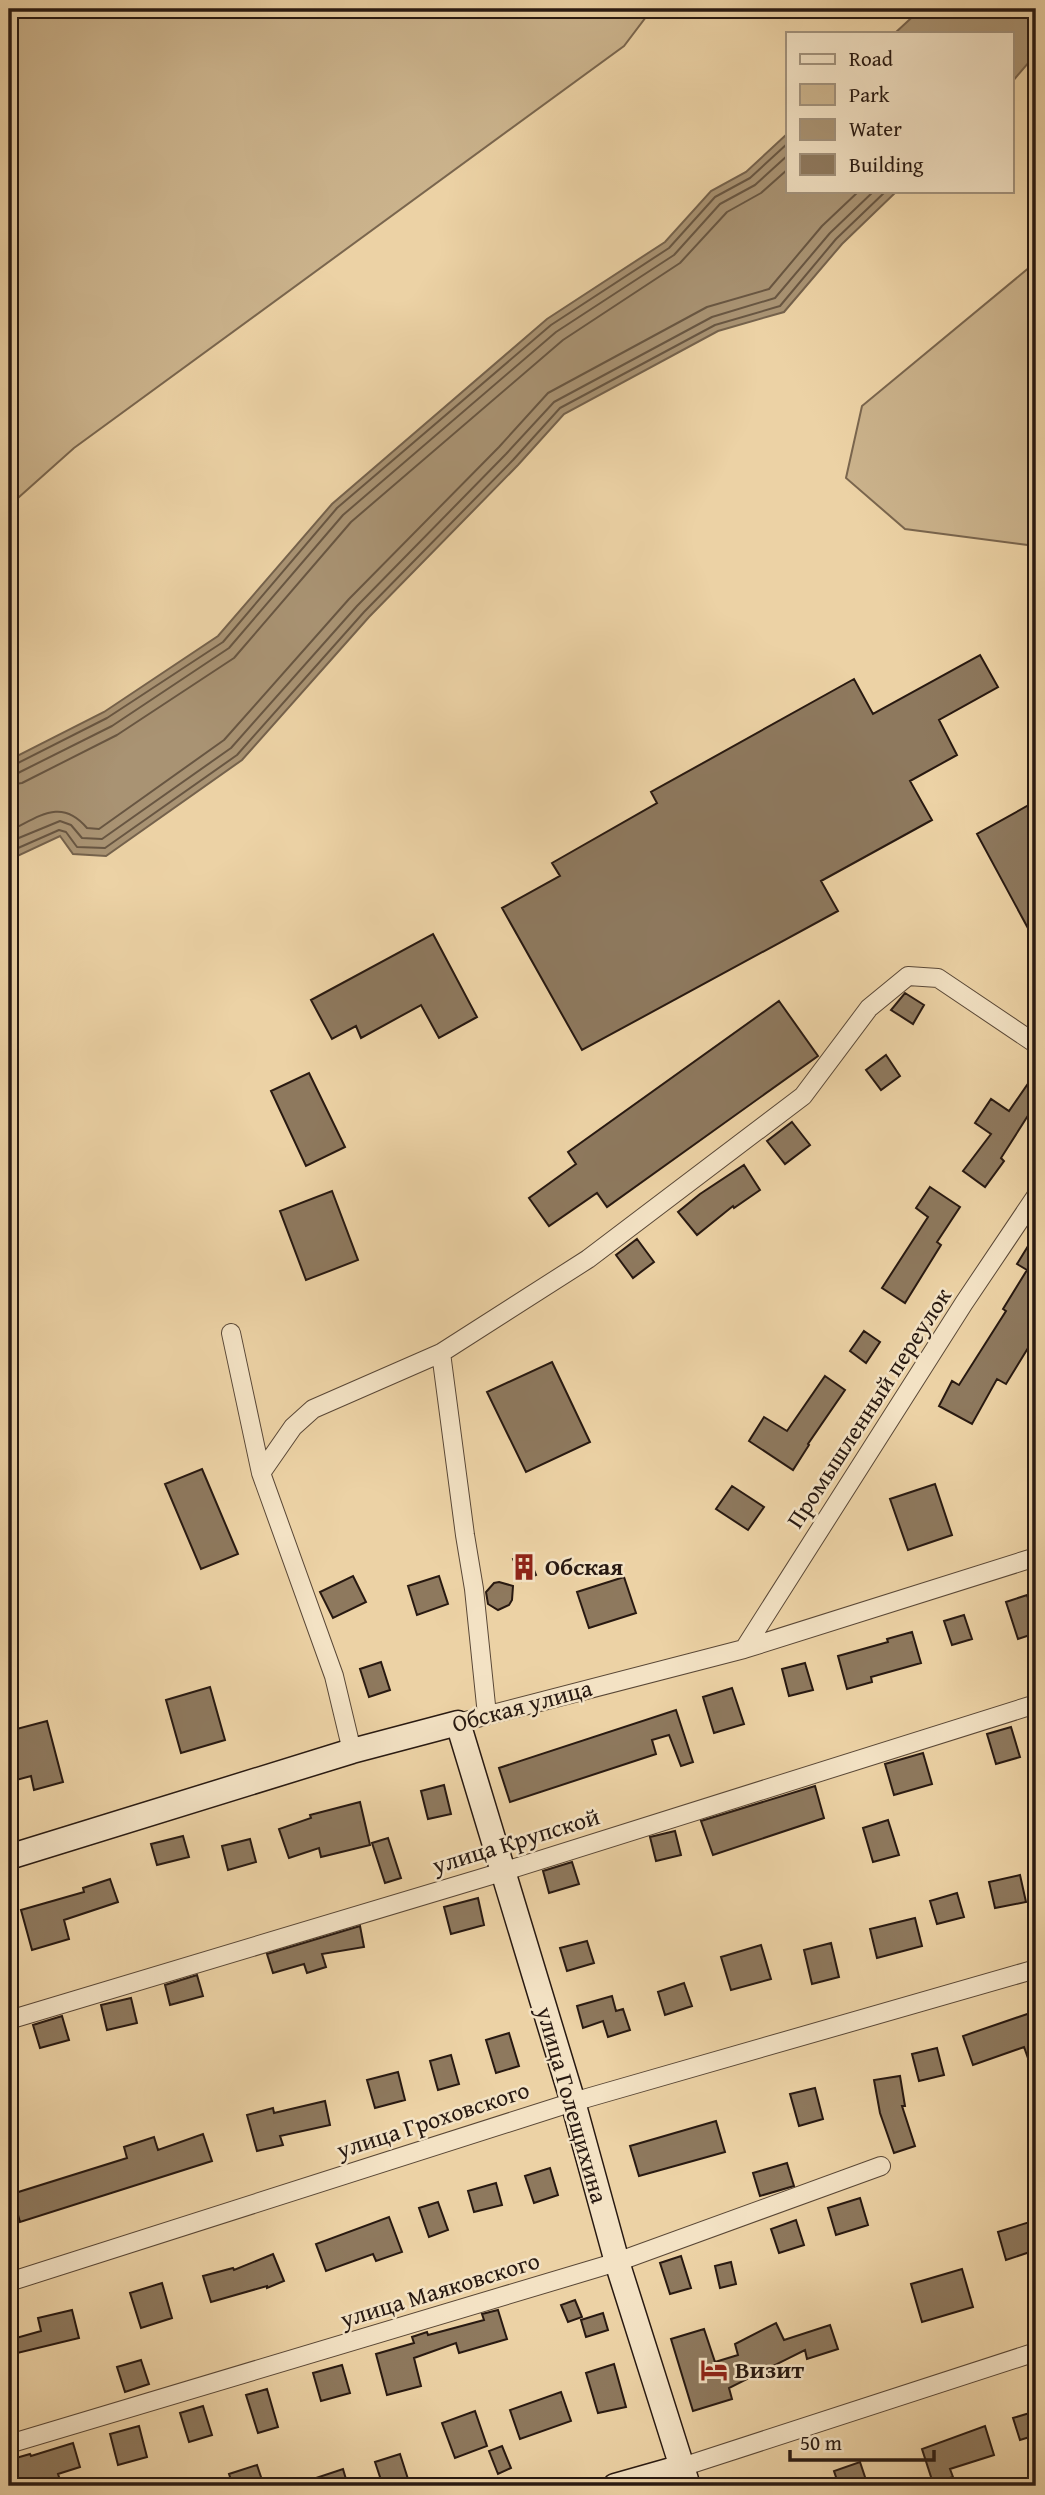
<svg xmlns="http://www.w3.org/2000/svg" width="1045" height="2495" viewBox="0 0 1045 2495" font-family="'Gentium Book Plus',serif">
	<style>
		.green { fill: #cbb38c; stroke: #7a664e; stroke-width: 2 }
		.water { fill: #a99373; stroke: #75624c; stroke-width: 2 }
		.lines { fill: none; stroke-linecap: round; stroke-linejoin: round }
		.shore { stroke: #685642; stroke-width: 2 }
		.building { fill: #8e795e; stroke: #281911; stroke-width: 2 }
		.street-casing { stroke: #594736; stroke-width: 20 }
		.secondary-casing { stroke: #281911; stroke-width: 27 }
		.street { stroke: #f3e2c4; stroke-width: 18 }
		.secondary { stroke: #f3e2c4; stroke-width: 24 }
		.labels { text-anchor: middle; stroke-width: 5; stroke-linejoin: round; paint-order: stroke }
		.street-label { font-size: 24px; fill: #281911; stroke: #f3e2c4 }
		.poi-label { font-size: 24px; font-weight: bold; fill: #281911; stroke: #f3e2c4; text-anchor: start }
	</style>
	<rect width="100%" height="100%" fill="#ecd2a5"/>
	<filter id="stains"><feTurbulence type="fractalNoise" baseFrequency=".00286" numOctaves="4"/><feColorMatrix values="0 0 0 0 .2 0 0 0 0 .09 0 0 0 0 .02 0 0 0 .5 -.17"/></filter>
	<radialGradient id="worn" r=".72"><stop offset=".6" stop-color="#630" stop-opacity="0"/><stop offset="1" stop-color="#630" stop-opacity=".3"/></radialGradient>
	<path class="green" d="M9,9H652L624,46L74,448L9,506Z
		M1036,262V546L905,529L846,478L862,406Z"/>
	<path class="water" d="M921,9H1036V54L1012,82V33H895Z
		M788,133V191H897L842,244L784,312L718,331L564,414L518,465L369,617L242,760L106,856L73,854L60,836L9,860V760L104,712L218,636L332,504L547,319L665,242L711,191L746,172Z"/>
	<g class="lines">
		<path class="shore" d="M9,766L14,765L107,718L223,642L337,508L551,325L669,248L715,197L750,178L788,143
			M9,775L18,773L112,726L229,648L343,515L556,332L674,255L720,204L755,185L788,155
			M9,785L22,783L117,735L234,658L351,522L563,340L680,263L727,212L761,193L788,169
			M9,831C39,817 61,797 87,828L99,829L224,740L349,599L499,447L548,393L707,307L769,289L822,226L859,191
			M9,842L60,821L71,825L82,838L102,839L231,748L357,606L506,454L554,402L712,317L775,298L830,233L874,191
			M9,852L59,830L66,832L77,847L105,848L237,755L364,612L513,460L560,408L715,325L780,306L836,239L886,191"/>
	</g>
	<path class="building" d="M980,655L998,687L939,720L957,755L910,781L932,820L821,881L838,911L582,1050L502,908L560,876L552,863L657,803L651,792L854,679L873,714Z
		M1036,801V943L977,834Z
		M433,934L477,1017L439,1038L421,1005L361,1038L356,1026L332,1039L311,1000Z
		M905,993L924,1005L913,1024L891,1010Z
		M779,1001L818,1056L607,1207L597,1193L549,1226L529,1198L576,1164L568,1152Z
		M886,1055L900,1076L881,1090L866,1070Z
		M1036,1072V1103L1001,1158L1004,1161L985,1187L963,1171L991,1134L975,1123L991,1099L1009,1111Z
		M309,1073L345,1147L306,1166L271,1091Z
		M792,1122L810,1145L785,1164L767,1141Z
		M744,1165L760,1190L734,1208L733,1206L697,1235L678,1212L700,1194Z
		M930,1187L960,1207L937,1242L941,1245L905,1303L882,1288L928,1217L916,1208Z
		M332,1191L358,1260L306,1280L280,1211Z
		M1036,1233V1335L1006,1384L997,1379L972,1424L939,1406L952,1381L959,1385L1006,1311L1003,1309L1027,1270L1017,1264Z
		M637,1239L654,1262L633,1278L616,1255Z
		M864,1331L880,1342L866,1363L850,1351Z
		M552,1362L590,1442L526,1472L487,1392Z
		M825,1376L845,1390L808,1444L809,1445L793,1470L749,1441L764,1417L787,1431Z
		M202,1469L238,1554L201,1569L165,1484Z
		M935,1484L952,1535L908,1550L890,1499Z
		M732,1486L764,1507L748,1530L716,1509Z
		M527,1553L536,1575L522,1581L513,1559Z
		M353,1576L366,1602L333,1618L320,1592Z
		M439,1576L448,1604L417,1615L408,1586Z
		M624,1577L636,1613L589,1628L577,1592Z
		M499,1582L513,1586L512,1600L509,1605L498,1610L488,1604L486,1592L494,1583Z
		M1027,1595L1036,1623V1633L1018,1639L1006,1602Z
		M964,1615L972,1639L952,1645L944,1621Z
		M912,1632L921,1663L871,1677L872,1682L847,1689L838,1656L888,1642L887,1639Z
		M381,1662L390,1690L369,1697L360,1669Z
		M805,1663L813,1690L789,1696L782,1669Z
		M210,1687L225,1740L181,1753L166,1700Z
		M732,1688L744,1724L714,1733L703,1697Z
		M676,1710L693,1762L681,1766L669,1735L652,1740L656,1754L510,1802L499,1768Z
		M47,1721L63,1782L34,1790L31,1776L9,1782V1731Z
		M1011,1727L1020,1757L996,1764L987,1734Z
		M923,1753L932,1784L894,1795L885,1764Z
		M444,1785L451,1814L428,1819L421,1791Z
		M815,1786L824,1818L713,1855L701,1821Z
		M360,1802L370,1845L321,1857L319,1848L289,1858L279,1829L311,1818L310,1815Z
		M888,1820L899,1855L873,1862L863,1828Z
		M675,1831L681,1855L656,1861L650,1837Z
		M183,1836L189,1857L157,1865L151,1844Z
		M388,1838L401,1878L385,1883L372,1843Z
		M250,1839L256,1862L228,1870L222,1846Z
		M572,1862L579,1884L549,1893L543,1871Z
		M1020,1875L1026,1902L995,1908L989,1882Z
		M110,1879L118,1902L64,1920L69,1939L32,1950L21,1910L84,1892L83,1888Z
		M957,1893L964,1917L937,1924L930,1901Z
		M478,1898L484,1925L451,1934L444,1907Z
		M915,1918L922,1946L877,1958L870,1929Z
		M360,1926L364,1947L322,1954L326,1967L307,1973L304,1964L273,1973L267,1954Z
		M587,1941L594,1963L567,1971L560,1948Z
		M831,1943L839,1977L812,1984L804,1950Z
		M761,1945L771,1979L731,1990L721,1957Z
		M197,1975L203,1996L170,2005L165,1985Z
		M684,1983L692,2006L665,2015L658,1992Z
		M612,1996L616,2011L623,2009L630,2030L608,2037L603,2021L583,2028L577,2006Z
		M131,1998L137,2023L107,2030L101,2005Z
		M1033,2012L1036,2021V2075H1034L1024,2047L973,2065L963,2036Z
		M62,2016L69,2040L40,2048L33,2025Z
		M509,2033L519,2066L496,2073L486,2040Z
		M937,2048L944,2075L919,2081L912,2054Z
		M451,2055L459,2084L438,2090L430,2061Z
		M398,2072L405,2100L375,2108L367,2080Z
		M900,2076L905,2106H902L915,2146L894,2153L880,2113L874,2080Z
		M815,2088L823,2119L799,2126L790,2094Z
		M325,2101L330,2125L280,2136L283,2145L257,2151L247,2115L273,2108L274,2113Z
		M716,2121L725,2152L639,2176L630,2146Z
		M203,2134L212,2161L20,2222L12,2194L127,2158L124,2147L154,2137L158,2150Z
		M787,2163L794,2186L760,2196L753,2173Z
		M550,2168L558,2195L534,2203L525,2176Z
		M496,2183L502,2205L474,2212L468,2191Z
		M860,2198L868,2225L836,2235L828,2208Z
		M438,2202L448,2230L429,2237L419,2208Z
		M389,2217L402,2252L376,2261L373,2254L326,2271L316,2244Z
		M796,2220L804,2245L779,2253L771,2229Z
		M1036,2220V2250L1006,2260L998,2232Z
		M273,2254L284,2281L267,2288V2286L211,2302L203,2276L233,2268L234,2270Z
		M681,2256L691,2288L670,2294L660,2263Z
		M731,2262L736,2284L720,2288L715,2266Z
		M962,2269L973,2307L922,2322L911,2284Z
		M162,2283L172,2318L141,2328L130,2293Z
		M575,2300L582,2317L568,2322L561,2305Z
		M72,2310L79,2338L9,2355V2340L41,2331L38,2318Z
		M498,2310L507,2339L459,2353L456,2343L414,2358L421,2386L387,2395L376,2354L414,2343L412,2337L427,2332L428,2335L484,2320L482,2314Z
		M603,2313L608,2330L586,2337L581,2320Z
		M776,2323L784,2340L830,2325L838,2349L807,2359L805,2350L729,2388L732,2399L693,2411L671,2339L704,2329L715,2362L738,2355L735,2344Z
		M141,2360L149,2384L125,2392L117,2367Z
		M614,2364L626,2407L598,2413L586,2373Z
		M342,2365L350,2393L321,2401L313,2373Z
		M267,2389L278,2427L258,2433L246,2395Z
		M561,2392L571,2421L520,2439L510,2410Z
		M203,2406L212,2435L189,2442L180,2413Z
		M475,2411L487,2446L455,2458L442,2423Z
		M1036,2411V2435L1020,2440L1013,2418Z
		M139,2426L147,2457L118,2465L110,2434Z
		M985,2426L994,2455L950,2469L953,2477L933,2483L922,2449Z
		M73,2443L80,2467L58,2474L62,2486H14L9,2460L30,2454L31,2456Z
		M502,2446L511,2468L498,2474L489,2451Z
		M400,2454L408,2479L383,2486L375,2462Z
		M860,2462L868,2486H839L834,2471Z
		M257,2465L264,2486H233L229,2474Z
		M343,2469L348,2486H301V2483Z"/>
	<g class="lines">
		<defs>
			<path id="street" d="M231,1333L261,1473L334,1676L352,1751
				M441,1353L465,1535L474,1589L487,1715
				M261,1473L293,1427L313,1409L441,1353L588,1259L803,1096L869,1008L908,976L938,978L1036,1044
				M744,1649L964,1303L1036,1196
				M458,1723L744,1649L1036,1557
				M9,2020L502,1872L1036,1704
				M9,2282L573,2102L1036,1969
				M9,2444L617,2262L881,2166
				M682,2467L1036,2352"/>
			<path id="secondary" d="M9,1857L352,1751L458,1723L573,2102L617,2262L688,2486
				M615,2486L682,2467"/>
		</defs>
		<use href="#street" class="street-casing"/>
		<use href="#secondary" class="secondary-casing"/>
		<use href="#street" class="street"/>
		<use href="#secondary" class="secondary"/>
	</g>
	<defs>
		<symbol id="building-bare" viewBox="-9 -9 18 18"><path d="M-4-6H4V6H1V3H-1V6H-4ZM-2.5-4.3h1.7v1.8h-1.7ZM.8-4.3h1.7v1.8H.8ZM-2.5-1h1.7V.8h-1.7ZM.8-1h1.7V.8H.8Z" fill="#8f2418" stroke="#f3e2c4" stroke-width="2.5" paint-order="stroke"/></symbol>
		<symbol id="hotel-bare" viewBox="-9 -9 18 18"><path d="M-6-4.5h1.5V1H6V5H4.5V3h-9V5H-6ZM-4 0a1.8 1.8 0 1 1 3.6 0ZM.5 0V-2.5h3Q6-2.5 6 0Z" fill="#8f2418" stroke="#f3e2c4" stroke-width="2.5" paint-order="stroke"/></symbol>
	</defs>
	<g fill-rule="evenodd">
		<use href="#building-bare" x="505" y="1548" width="38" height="38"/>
		<use href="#hotel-bare" x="695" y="2351" width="38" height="38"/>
	</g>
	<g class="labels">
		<g class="street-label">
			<text transform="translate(869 1408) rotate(-57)" y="8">Промышленный переулок</text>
			<text transform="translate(522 1706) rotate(-15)" y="8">Обская улица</text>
			<text transform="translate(516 1841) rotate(-17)" y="8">улица Крупской</text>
			<text transform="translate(572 2105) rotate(74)" y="8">улица Голещихина</text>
			<text transform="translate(433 2120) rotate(-18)" y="8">улица Гроховского</text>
			<text transform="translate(440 2290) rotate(-17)" y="8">улица Маяковского</text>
		</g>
		<g class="poi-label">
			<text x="545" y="1575">Обская</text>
			<text x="735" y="2378">Визит</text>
		</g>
	</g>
	<rect width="1045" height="2495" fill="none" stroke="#ecd2a5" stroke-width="35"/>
	<rect x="10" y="10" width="1024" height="2474" fill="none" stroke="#281911" stroke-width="3.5"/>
	<rect x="18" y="18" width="1010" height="2460" fill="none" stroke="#281911" stroke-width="2"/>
	<rect x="786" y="32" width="228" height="161" fill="#f3e2c4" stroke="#a2927c" stroke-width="2"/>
	<rect x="800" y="54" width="35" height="10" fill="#f3e2c4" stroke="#a2927c" stroke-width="2"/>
	<text x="849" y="66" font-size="21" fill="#281911">Road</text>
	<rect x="800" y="84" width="35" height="21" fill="#cbb38c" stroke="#a2927c" stroke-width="2"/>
	<text x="849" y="102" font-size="21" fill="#281911">Park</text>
	<rect x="800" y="119" width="35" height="21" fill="#a99373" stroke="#a2927c" stroke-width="2"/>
	<text x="849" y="136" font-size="21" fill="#281911">Water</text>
	<rect x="800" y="154" width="35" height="21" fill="#8e795e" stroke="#a2927c" stroke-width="2"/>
	<text x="849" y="172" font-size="21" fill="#281911">Building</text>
	<path d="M790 2450v10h144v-10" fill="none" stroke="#281911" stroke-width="3.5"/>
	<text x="800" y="2450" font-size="21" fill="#281911" stroke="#f3e2c4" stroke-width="5" paint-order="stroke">50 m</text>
	<rect width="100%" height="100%" filter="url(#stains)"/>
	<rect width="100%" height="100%" fill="url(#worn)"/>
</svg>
